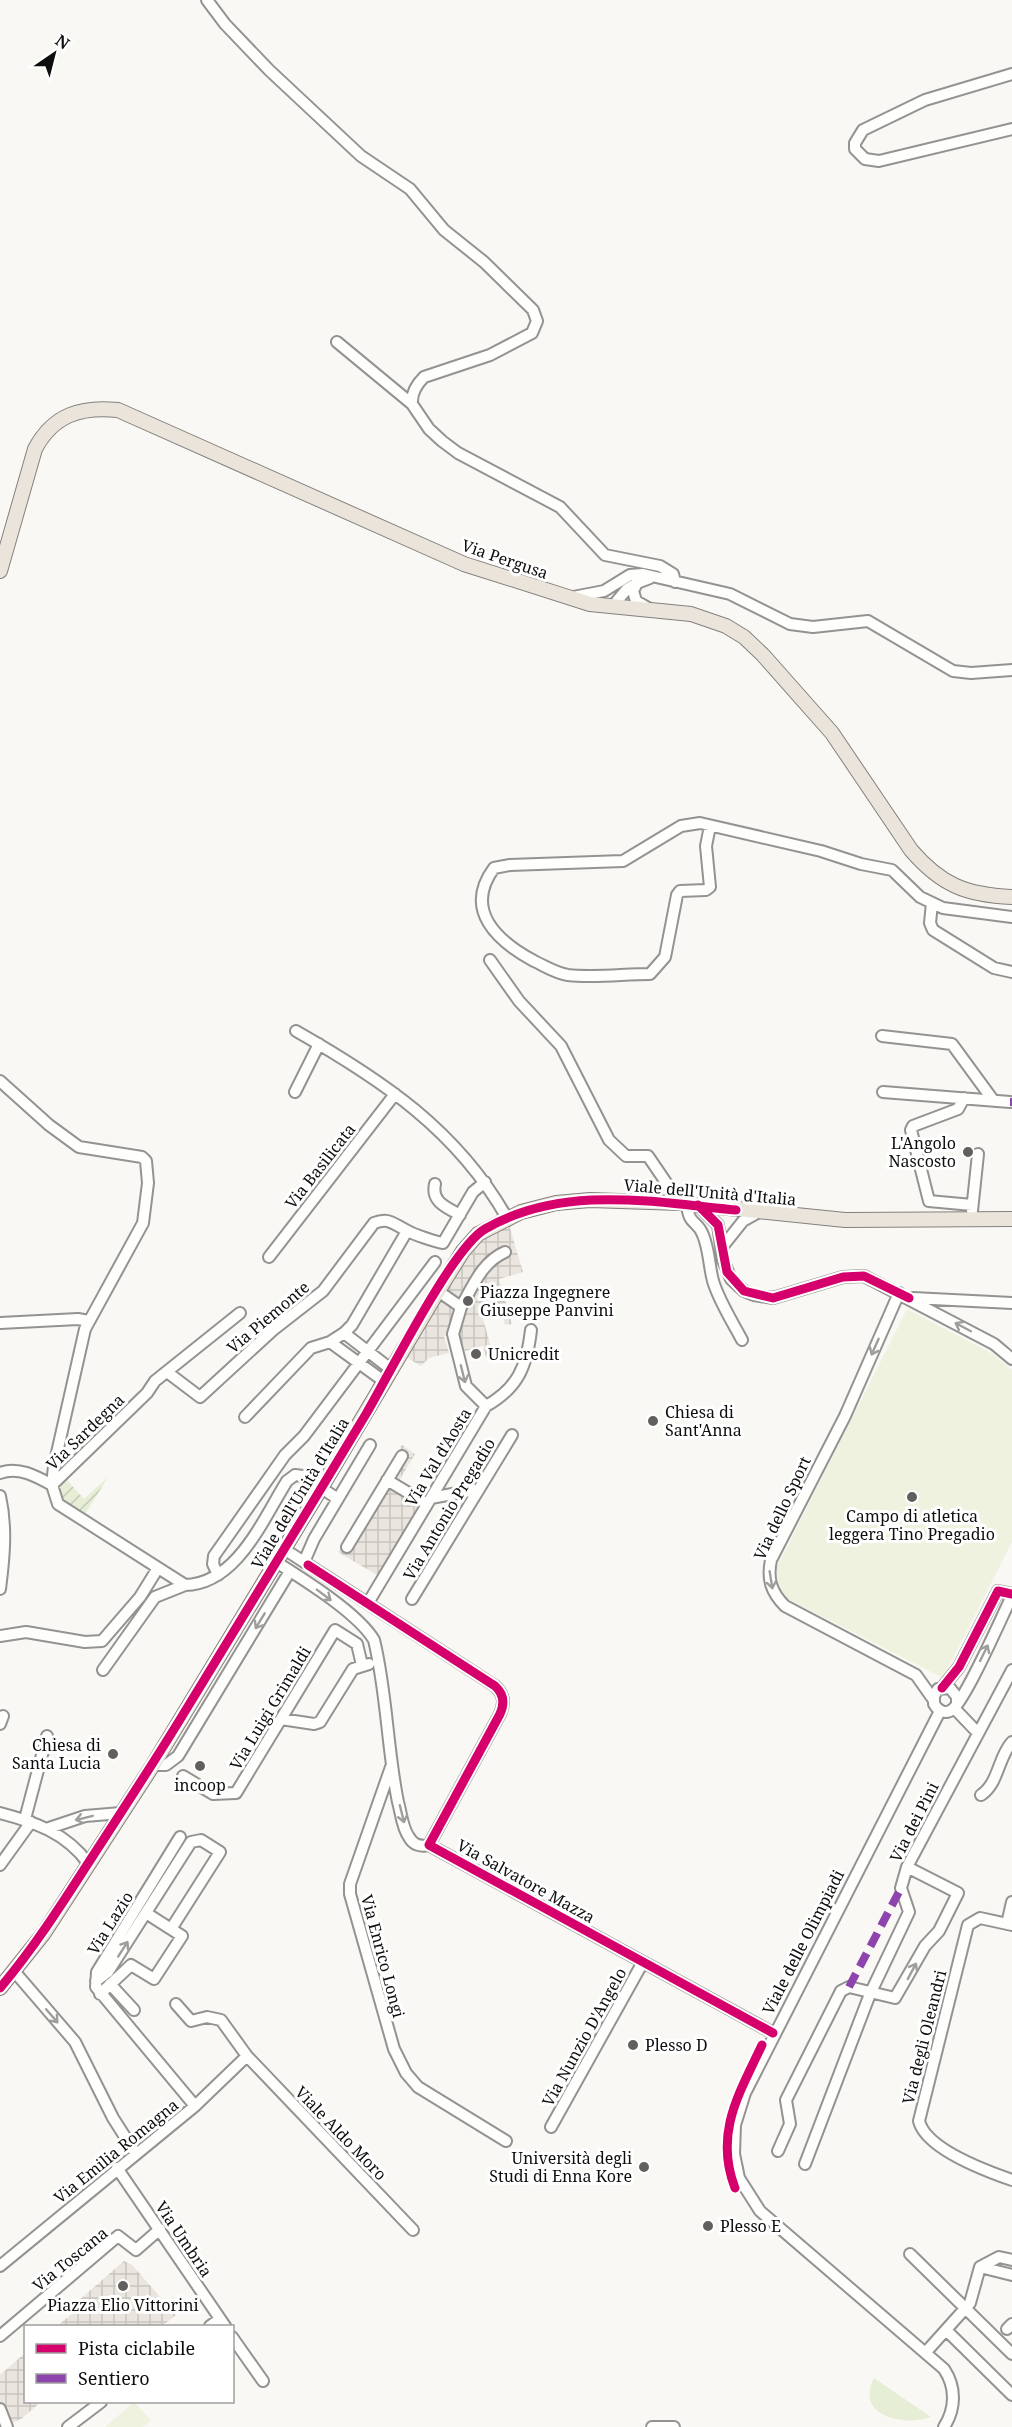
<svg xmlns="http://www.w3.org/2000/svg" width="1012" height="2427" viewBox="0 0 1012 2427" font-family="'Noto Serif',serif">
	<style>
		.park { fill: #e6eed5 }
		.garden { fill: url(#garden-furrows) }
		.pitch { fill: #eff2df }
		.plaza { fill: url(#plaza-grid) }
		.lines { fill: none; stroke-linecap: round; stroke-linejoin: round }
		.minor-casing { stroke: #949392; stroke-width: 14 }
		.major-casing { stroke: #82817f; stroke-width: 16 }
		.minor { stroke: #fefefd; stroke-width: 10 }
		.major { stroke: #ebe4da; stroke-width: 14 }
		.quiet { stroke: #8e44ad; stroke-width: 8; stroke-dasharray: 15 8; stroke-linecap: butt }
		.cycleway-casing { stroke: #fff; stroke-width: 13 }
		.cycleway { stroke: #d6006c; stroke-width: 9 }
		.oneway { stroke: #9e9e9d }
		.poi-dot { fill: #61605e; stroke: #fff; stroke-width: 2 }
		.labels { text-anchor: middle; stroke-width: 6; stroke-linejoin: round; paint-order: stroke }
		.street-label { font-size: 16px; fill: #0e0e0e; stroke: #fff }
		.poi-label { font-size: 16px; fill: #0e0e0e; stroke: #fff; text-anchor: start }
	</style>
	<defs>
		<pattern id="garden-furrows" width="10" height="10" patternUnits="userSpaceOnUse" patternTransform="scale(1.5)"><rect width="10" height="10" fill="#e6eed5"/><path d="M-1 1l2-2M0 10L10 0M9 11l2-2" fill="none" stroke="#c4cbb6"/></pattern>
		<pattern id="plaza-grid" width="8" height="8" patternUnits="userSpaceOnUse" patternTransform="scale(1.5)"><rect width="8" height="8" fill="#eae6df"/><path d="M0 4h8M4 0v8" fill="none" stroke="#c8c4be"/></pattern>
	</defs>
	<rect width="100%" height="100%" fill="#faf8f4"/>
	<path class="park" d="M874,2378L931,2417C904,2427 854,2416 874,2378Z"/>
	<path class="garden" d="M108,1477L84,1516L62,1502L58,1488L65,1478L84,1499Z"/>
	<path class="pitch" d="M907,1309L991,1353L1012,1370V1542L943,1678L788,1599C780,1588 776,1581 777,1567Z
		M134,2402L151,2420L143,2427H105Z"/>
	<path class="plaza" d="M507,1218L523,1272L499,1279L512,1324L505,1325L502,1312L483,1318L493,1355L486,1357L483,1346L465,1351L459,1334L444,1336L449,1353L429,1358L421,1366L401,1354L456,1261Z
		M402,1445L415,1454L399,1481L430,1500L382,1578L338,1552Z
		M124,2261L132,2265L176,2315L162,2326H57L74,2312L71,2307Z
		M25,2353L26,2402H41L21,2419L7,2425L0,2409V2375Z"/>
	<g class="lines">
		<defs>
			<path id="minor" d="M207,0L225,24L269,70L361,156L410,189L444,230L484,262L533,310L537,321L532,333L490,355L424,377C416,385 411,393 412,404
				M1012,74L925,100L863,130L855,143V149L865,159L879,161L1012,129
				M337,342L412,404L429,429L442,441L458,453L560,507L605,555L660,566L673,574L675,582
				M573,597L604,591L630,575L643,574L730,594L790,624L813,627L868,621L953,671L971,673L1012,670
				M612,607L627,589L637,583
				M650,609L636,601L633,591L637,583L650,578
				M710,826L706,846L710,887L706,890L680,891L677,895L665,957L650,974C624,974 594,978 568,975C555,973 545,966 534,961C497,941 463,910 494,868L510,865L623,861L681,826L700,823L821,851L861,864L892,870L920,897L943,908L1012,917
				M932,903L930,923L933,930L994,968L1012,972
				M490,960L519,1001L561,1046L609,1140L626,1156H648L680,1203
				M296,1031C382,1080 457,1130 507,1218
				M882,1036L952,1044L993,1100
				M0,1081L49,1125L79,1147L142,1157L146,1161L148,1183L143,1223L85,1329L54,1466L52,1485C36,1476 18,1466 0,1473
				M295,1092L319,1044
				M883,1092L1010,1102
				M964,1098L958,1109L913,1126L911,1130L929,1201L972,1205
				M435,1184C431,1202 446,1207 460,1215
				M687,1204C689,1227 697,1219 703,1235C709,1249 709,1266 713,1281C719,1301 732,1321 742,1340
				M698,1205L718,1225L723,1260L731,1279L744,1291L754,1295L773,1298L843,1277L864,1276L994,1344L1012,1359
				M972,1211L978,1154
				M723,1246L743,1221L759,1212
				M269,1257L395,1094
				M438,1291L461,1307C473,1286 482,1262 505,1252
				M899,1293L845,1416L771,1560C767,1579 771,1592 785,1606L916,1675L933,1699
				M913,1298L1012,1303
				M461,1307L453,1334L466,1386L486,1406
				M240,1313L155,1381L147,1393L52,1485L58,1504L185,1585C237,1584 263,1519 287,1481L295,1475L303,1476L338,1499
				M0,1323L78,1319L89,1321
				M344,1333L392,1370
				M330,1342L385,1382
				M167,1372L200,1397L273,1330L323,1291L374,1223C389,1217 393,1224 406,1230C412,1234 436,1242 443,1243L473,1192L485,1182
				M245,1417L311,1348L330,1342L344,1333L352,1325L407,1231
				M387,1480L427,1504
				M0,1496C7,1527 4,1558 0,1589
				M431,1498L479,1489
				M347,1547L402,1456
				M284,1549L495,1686C504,1694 505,1703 500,1714L429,1845L773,2033
				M276,1562C303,1579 358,1613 374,1640C387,1693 387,1748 398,1802C401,1812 402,1828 409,1837C413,1845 421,1847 429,1845
				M304,1562L314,1539L370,1445
				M218,1575L213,1564L214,1556L285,1455L304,1436L435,1262
				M412,1599L512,1435
				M368,1603L486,1406C518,1388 527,1366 531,1330
				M0,1636L26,1632L85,1642L102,1641L140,1597L158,1568
				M103,1670L155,1597L185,1585
				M942,1688L959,1667L998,1591L1012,1594
				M957,1704V1697L950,1688L938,1689L934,1696V1704C938,1711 946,1715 953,1709C968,1695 1001,1618 1012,1596
				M954,1708L978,1733
				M940,1711L745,2093L735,2125L734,2154L739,2178L760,2211L944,2369C956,2387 956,2408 944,2427
				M281,1719L314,1724L320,1722L353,1669L369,1664
				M0,1724L3,1716
				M153,1765H166L178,1756L290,1571
				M391,1767L350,1884V1894L394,2049L406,2073L418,2087L506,2141
				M183,1776L213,1794L236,1793L335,1630L357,1644L362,1665
				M981,1795C999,1783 998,1757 1012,1742
				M0,1813C35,1822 66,1833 88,1863
				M25,1819L47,1736
				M49,1828L85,1816L121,1813
				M180,1837L97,1972L96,1987L195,2106
				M0,1865L31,1822
				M146,1913L171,1929
				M1007,1924L1012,1902
				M1012,1925L980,1918L968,1925L919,2121C926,2149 986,2171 1012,2180
				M14,1971L75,2042L113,2118L136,2154
				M96,1981L108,1972L191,1842L201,1840L220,1852L171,1929L182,1936L154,1979L131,1965L100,1994
				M110,1984L134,2010
				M176,2004L191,2021L207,2017L221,2020L247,2056L413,2230
				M551,2127L643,1962
				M778,2151L790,2124L786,2100L841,1991L849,1987L895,1998L925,1946L939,1931L958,1893L907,1867
				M805,2164L870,1994L909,1912L901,1888L907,1867L1012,1670
				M117,2168L225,2326
				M910,2254L1012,2354
				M0,2266L195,2106L247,2056
				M980,2267L1012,2275
				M210,2326L220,2319
				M1007,2329L1012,2324
				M946,2330L1012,2395
				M0,2336L118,2236L136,2250L160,2229
				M232,2337L263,2381
				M926,2352L970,2303L980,2267L999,2257L1012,2260
				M0,2409L7,2427
				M68,2427L101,2402
				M652,2427H674"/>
			<path id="major" d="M0,571L35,449C53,415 81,406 118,410L464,564L590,604L691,614L726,626L744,637L763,655L832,733L911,850C941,885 966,895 1012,897
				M0,1988L44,1933L153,1765L321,1488L438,1291L463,1251L478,1234L521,1212L556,1203L590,1200L680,1203L845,1220L1012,1219"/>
		</defs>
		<use href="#minor" class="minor-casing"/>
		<use href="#major" class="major-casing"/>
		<use href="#minor" class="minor"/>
		<use href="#major" class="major"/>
		<path class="quiet" d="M1010,1102H1012
			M849,1987L901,1888"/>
		<defs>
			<path id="cycleway" d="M698,1205L718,1225L727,1272L744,1291L773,1298L843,1277L864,1276L909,1298
				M308,1565L495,1686C504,1694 505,1703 500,1714L429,1845L773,2033
				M942,1688L959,1667L998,1591L1012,1594
				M0,1988C33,1949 60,1907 87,1865C120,1814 153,1764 184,1713C245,1613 306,1514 366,1414C389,1375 452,1248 485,1229C563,1184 652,1202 736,1210
				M735,2188C714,2133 739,2094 762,2045"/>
		</defs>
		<use href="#cycleway" class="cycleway-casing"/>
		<use href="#cycleway" class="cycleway"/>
	</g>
	<defs><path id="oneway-shaft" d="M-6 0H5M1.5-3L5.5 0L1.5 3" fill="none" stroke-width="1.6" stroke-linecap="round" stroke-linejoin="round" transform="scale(1.5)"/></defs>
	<g class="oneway">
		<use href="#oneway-shaft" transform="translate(963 1327) rotate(-152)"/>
		<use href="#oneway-shaft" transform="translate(875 1347) rotate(114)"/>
		<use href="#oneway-shaft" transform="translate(463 1374) rotate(76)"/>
		<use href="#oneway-shaft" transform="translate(771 1580) rotate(81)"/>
		<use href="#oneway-shaft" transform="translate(324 1595) rotate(37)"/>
		<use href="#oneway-shaft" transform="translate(260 1621) rotate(121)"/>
		<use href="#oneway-shaft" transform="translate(984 1653) rotate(-64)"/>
		<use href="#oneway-shaft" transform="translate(402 1814) rotate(76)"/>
		<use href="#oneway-shaft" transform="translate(84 1818) rotate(166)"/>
		<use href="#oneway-shaft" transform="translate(123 1949) rotate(-57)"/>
		<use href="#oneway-shaft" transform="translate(912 1971) rotate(-62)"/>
		<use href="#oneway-shaft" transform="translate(52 2016) rotate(49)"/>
	</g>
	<g class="poi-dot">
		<circle cx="968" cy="1152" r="6"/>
		<circle cx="468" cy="1301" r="6"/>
		<circle cx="476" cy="1354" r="6"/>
		<circle cx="653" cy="1421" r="6"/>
		<circle cx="912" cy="1497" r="6"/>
		<circle cx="113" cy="1754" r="6"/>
		<circle cx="200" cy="1766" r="6"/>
		<circle cx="633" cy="2045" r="6"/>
		<circle cx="644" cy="2167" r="6"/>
		<circle cx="708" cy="2226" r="6"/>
		<circle cx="123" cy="2286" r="6"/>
	</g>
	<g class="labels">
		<g class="street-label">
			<text transform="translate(505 559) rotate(19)" y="6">Via Pergusa</text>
			<text transform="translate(320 1166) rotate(-52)" y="6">Via Basilicata</text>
			<text transform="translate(710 1192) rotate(5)" y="6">Viale dell'Unità d'Italia</text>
			<text transform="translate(268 1317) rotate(-40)" y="6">Via Piemonte</text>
			<text transform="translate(85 1432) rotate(-44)" y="6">Via Sardegna</text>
			<text transform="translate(438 1457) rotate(-59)" y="6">Via Val d'Aosta</text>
			<text transform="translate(300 1493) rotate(-59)" y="6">Viale dell'Unità d'Italia</text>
			<text transform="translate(782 1508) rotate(-65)" y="6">Via dello Sport</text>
			<text transform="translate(449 1509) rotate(-59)" y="6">Via Antonio Pregadio</text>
			<text transform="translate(270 1708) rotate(-59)" y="6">Via Luigi Grimaldi</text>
			<text transform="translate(914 1822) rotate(-63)" y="6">Via dei Pini</text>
			<text transform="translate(526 1881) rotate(29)" y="6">Via Salvatore Mazza</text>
			<text transform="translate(110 1923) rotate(-58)" y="6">Via Lazio</text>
			<text transform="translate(803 1942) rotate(-63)" y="6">Viale delle Olimpiadi</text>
			<text transform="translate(383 1956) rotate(75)" y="6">Via Enrico Longi</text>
			<text transform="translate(584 2037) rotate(-61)" y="6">Via Nunzio D'Angelo</text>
			<text transform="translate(924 2037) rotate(-76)" y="6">Via degli Oleandri</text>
			<text transform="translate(341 2133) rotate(46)" y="6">Viale Aldo Moro</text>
			<text transform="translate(116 2151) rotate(-39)" y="6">Via Emilia Romagna</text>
			<text transform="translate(184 2239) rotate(56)" y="6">Via Umbria</text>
			<text transform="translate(70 2259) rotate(-39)" y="6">Via Toscana</text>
		</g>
		<g class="poi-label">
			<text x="956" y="1149" text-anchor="end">L'Angolo<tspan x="956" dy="18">Nascosto</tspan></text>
			<text x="480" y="1298">Piazza Ingegnere<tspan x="480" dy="18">Giuseppe Panvini</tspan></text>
			<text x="488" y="1360">Unicredit</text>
			<text x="665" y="1418">Chiesa di<tspan x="665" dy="18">Sant'Anna</tspan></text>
			<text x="912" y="1522" text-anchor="middle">Campo di atletica<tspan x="912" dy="18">leggera Tino Pregadio</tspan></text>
			<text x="101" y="1751" text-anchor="end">Chiesa di<tspan x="101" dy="18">Santa Lucia</tspan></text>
			<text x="200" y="1791" text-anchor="middle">incoop</text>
			<text x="645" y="2051">Plesso D</text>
			<text x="632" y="2164" text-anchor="end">Università degli<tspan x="632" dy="18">Studi di Enna Kore</tspan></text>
			<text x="720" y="2232">Plesso E</text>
			<text x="123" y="2311" text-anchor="middle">Piazza Elio Vittorini</text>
		</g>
	</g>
	<rect x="24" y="2325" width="210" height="78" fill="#ffffff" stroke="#9f9f9f" stroke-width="1.5"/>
	<rect x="36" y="2344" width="30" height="9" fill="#d6006c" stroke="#9f9f9f" stroke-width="1.5"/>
	<text x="78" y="2355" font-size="18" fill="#0e0e0e">Pista ciclabile</text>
	<rect x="36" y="2374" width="30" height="9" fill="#8e44ad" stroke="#9f9f9f" stroke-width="1.5"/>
	<text x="78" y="2385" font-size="18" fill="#0e0e0e">Sentiero</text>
	<g transform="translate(54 54) rotate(35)" stroke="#ffffff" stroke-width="4.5" paint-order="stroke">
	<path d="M0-4.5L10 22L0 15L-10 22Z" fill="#0e0e0e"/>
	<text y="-9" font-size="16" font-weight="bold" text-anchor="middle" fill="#0e0e0e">N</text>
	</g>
</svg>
